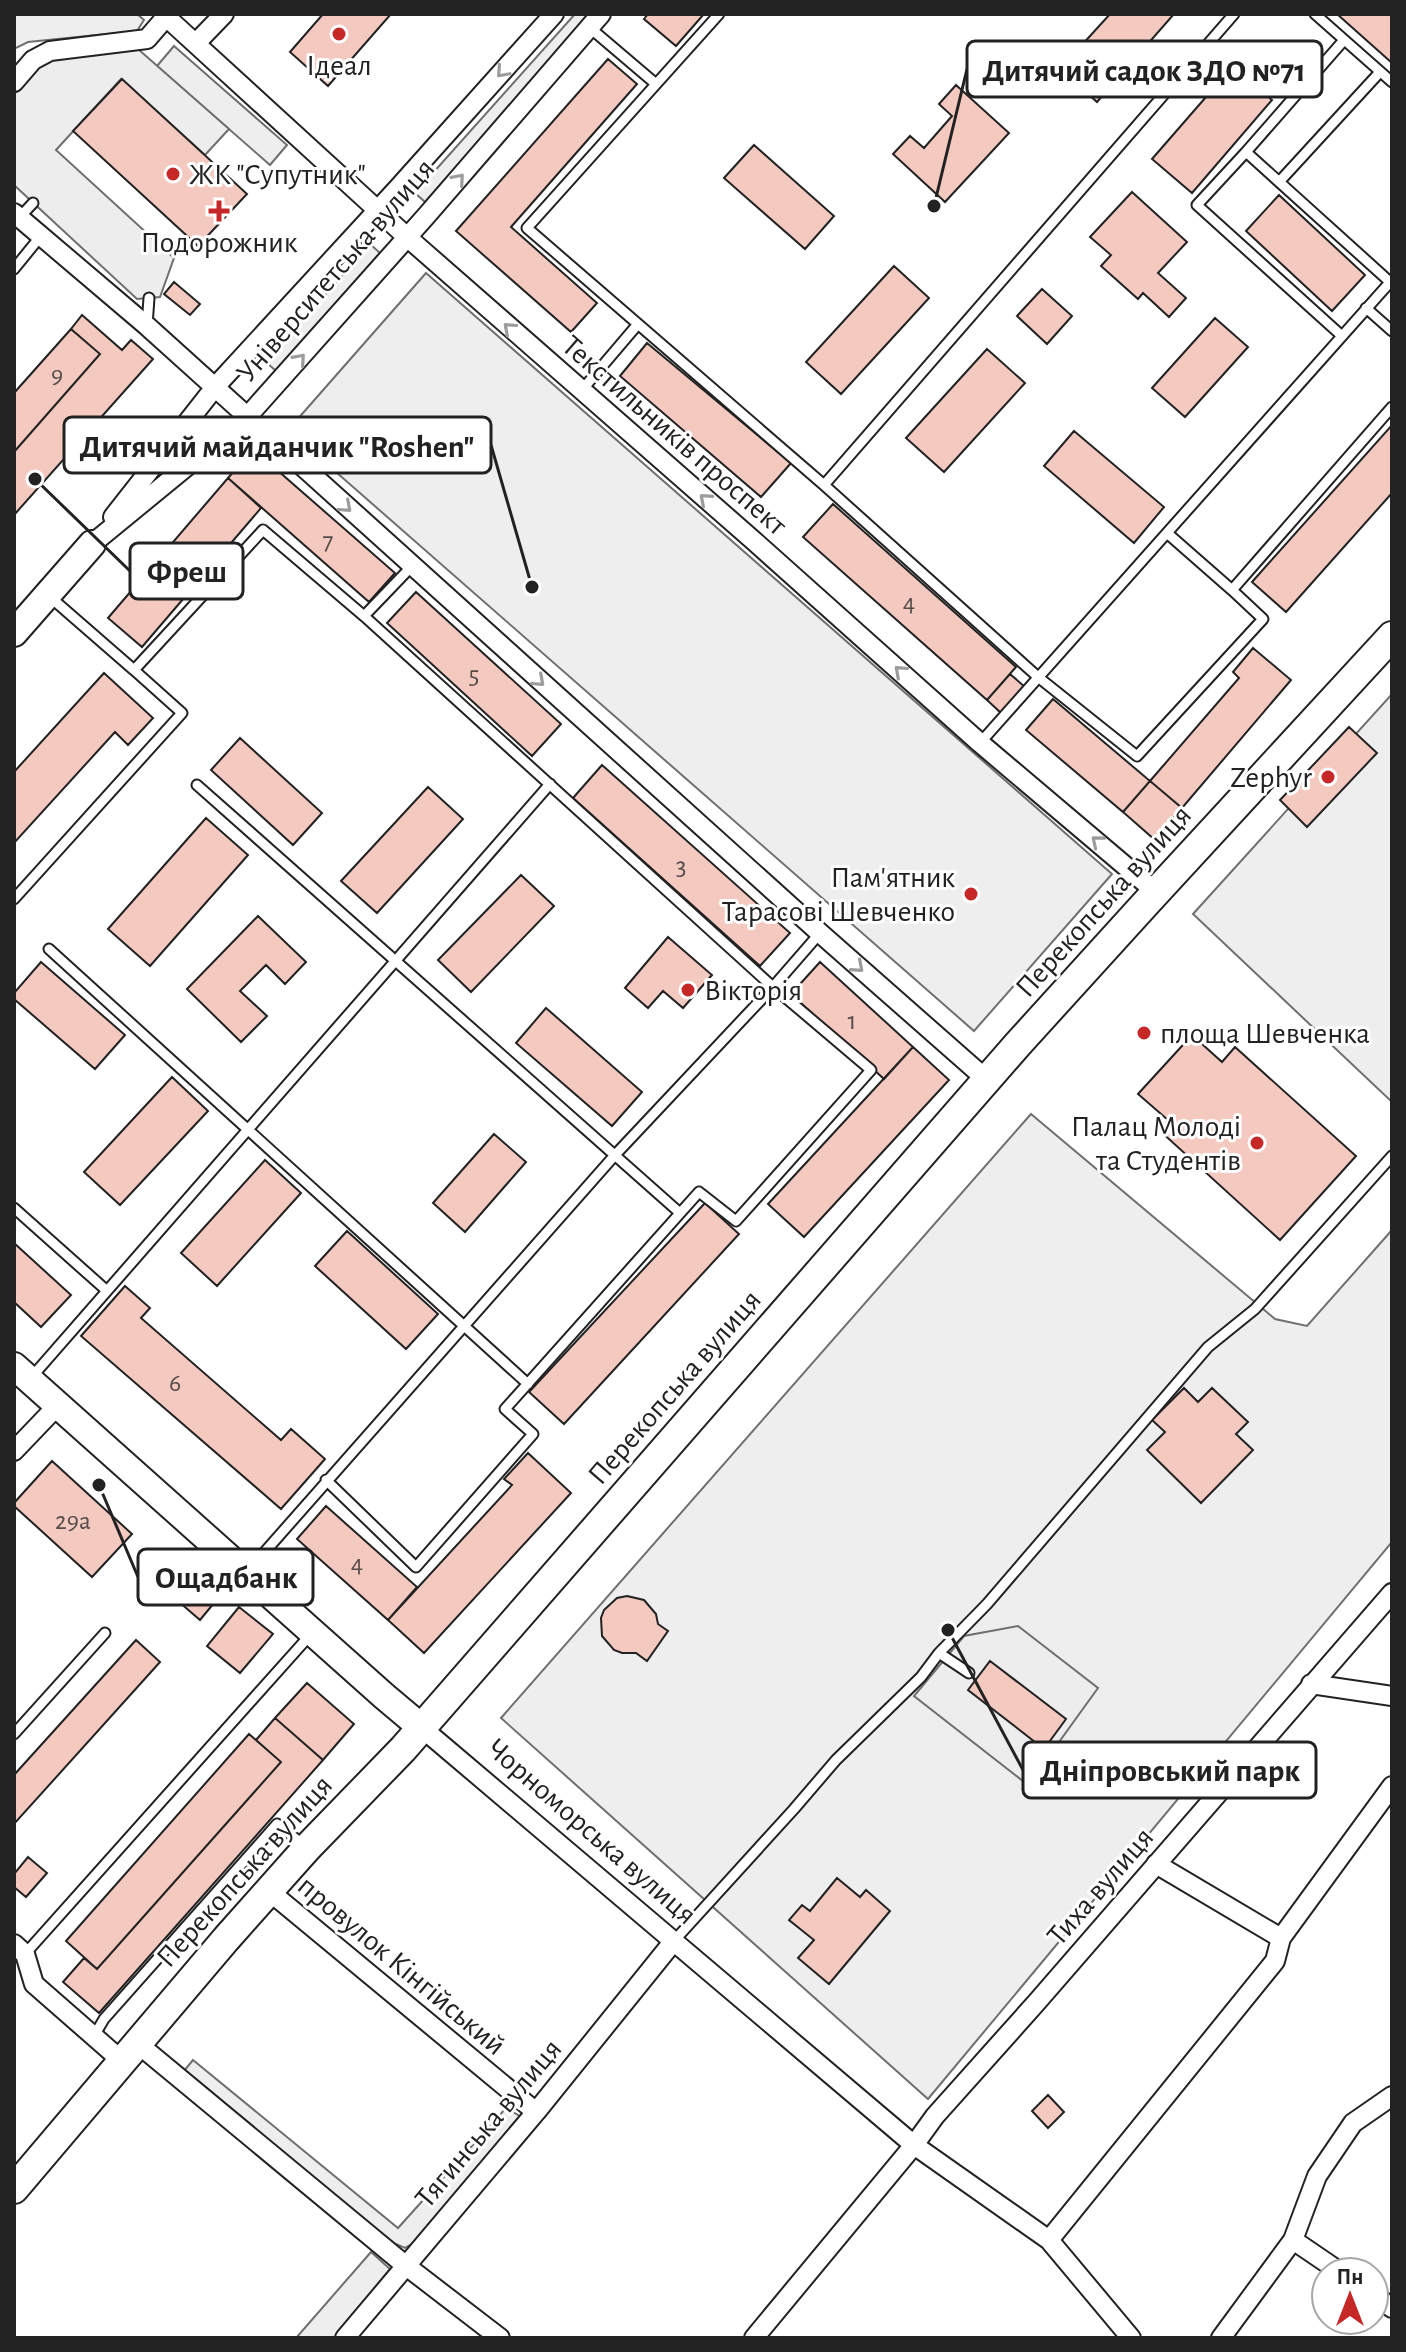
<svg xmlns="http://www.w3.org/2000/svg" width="1406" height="2352" viewBox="0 0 1406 2352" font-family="'Alegreya Sans',sans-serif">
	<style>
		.green { fill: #eee; stroke: #6f6f6f; stroke-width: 2 }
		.parking { fill: #ededed; stroke: #6f6f6f; stroke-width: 2 }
		.building { fill: #f3c9c0; stroke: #222; stroke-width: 2 }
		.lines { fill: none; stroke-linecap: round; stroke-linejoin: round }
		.lane-casing { stroke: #222; stroke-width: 13 }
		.street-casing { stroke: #222; stroke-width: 22 }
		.secondary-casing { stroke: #222; stroke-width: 30 }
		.primary-casing { stroke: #222; stroke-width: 32 }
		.lane { stroke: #fff; stroke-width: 9 }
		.street { stroke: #fff; stroke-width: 18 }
		.secondary { stroke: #fff; stroke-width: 26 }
		.primary { stroke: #fff; stroke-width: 28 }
		.oneway { stroke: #9c9c9c }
		.poi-dot { fill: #c62828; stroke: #fff; stroke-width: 3 }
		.labels { text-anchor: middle; stroke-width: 6; stroke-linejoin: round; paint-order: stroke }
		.number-label { font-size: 26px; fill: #564c4a }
		.poi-label { font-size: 30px; fill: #222; stroke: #fff; text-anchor: start }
		.street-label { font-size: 30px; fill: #222; stroke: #fff }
		.leader { fill: none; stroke: #222; stroke-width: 3 }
		.callout-dot { fill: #222; stroke: #fff; stroke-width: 3 }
		.callout { fill: #fff; stroke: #222; stroke-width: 3 }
		.callout-label { font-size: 32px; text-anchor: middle; font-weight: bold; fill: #222 }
	</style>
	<rect width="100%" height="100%" fill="#fff"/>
	<path class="green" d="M14,14H137L144,20L137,31L28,42L14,49Z
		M575,14H592L425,202L415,193Z
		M174,46L287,145L270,165L157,66Z
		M370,244L380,253L276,371L266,362Z
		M426,273L1112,874L974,1031L288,430Z
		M1392,694V1102L1193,914Z
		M1031,1114L1275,1319L1307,1326L1392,1230V1542L928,2099L501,1718Z
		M193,2060L398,2228L506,2108L523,2118L416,2242L405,2248L391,2242L183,2072Z
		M371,2252L390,2269L334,2338H296Z"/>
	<path class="parking" d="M138,49L229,129L205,155L121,79L56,150L174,258L160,297L137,299L14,185V94L46,59Z
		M1018,1626L1098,1688L1028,1785L914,1696L964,1636Z"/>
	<path class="building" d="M323,14H391L328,86L290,52Z
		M648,14H704L676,46L644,19Z
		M1110,14H1174L1097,102L1060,69Z
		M1337,14H1392V63Z
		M608,59L637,84L511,227L597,303L571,332L456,231Z
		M1233,66L1272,100L1192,193L1152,159Z
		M122,79L247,194L198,246L73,131Z
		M956,85L1009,133L945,202L893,154L910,136L924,148L952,116L939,104Z
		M754,145L834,216L805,249L724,178Z
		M1132,192L1187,242L1158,273L1186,298L1169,317L1143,293L1138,299L1101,266L1111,255L1090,237Z
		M1279,195L1365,275L1332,311L1246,231Z
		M894,266L929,298L841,394L806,362Z
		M174,282L200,304L190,315L164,294Z
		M1042,289L1072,316L1047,344L1017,316Z
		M82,315L122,350L131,340L153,359L14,515V452L100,354L71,329Z
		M1215,318L1248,347L1185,417L1152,388Z
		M71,329L100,354L14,452V393Z
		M647,343L791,463L761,497L620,376Z
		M987,349L1025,383L944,472L906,438Z
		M1392,425V493L1286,612L1252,582Z
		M1074,431L1164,507L1134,543L1044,466Z
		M253,449L395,573L369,602L228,478Z
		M228,478L261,508L142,647L108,618Z
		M833,504L1016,667L987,700L803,537Z
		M416,592L561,724L532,756L387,623Z
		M1253,648L1291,680L1182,808L1150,781L1239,678L1233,672Z
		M104,673L153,718L128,745L115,732L14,843V772Z
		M1010,674L1025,687L1001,713L987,700Z
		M1053,699L1150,781L1123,812L1026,730Z
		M1349,727L1377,753L1307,827L1280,800Z
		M240,738L322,813L293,845L211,770Z
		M602,765L790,933L760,966L573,798Z
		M1150,781L1182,808L1155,840L1123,812Z
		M428,787L463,819L377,913L341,881Z
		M206,818L248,855L150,966L108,929Z
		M521,875L554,906L471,992L438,960Z
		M258,916L306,962L285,984L266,965L240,991L267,1016L241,1042L187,989Z
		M668,937L712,975L683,1008L663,991L648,1008L625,988Z
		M41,962L125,1035L95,1069L14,999V993Z
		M820,962L913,1047L884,1079L791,994Z
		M546,1008L642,1092L612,1126L516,1043Z
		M1192,1035L1222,1062L1235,1047L1356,1156L1280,1240L1159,1130L1168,1120L1138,1094Z
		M913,1047L949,1080L804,1237L768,1204Z
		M172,1077L208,1111L120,1205L84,1172Z
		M494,1134L526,1162L465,1232L433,1203Z
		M265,1160L301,1193L217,1286L181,1253Z
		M705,1203L739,1234L564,1424L529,1392Z
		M347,1231L438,1314L406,1349L315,1266Z
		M14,1243L71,1295L41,1327L14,1302Z
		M125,1286L150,1308L141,1318L281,1440L291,1429L325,1459L281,1509L81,1336Z
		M1184,1388L1198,1402L1212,1388L1248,1422L1236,1434L1253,1450L1201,1503L1147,1450L1165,1432L1152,1420Z
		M528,1453L571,1493L424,1653L388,1620L512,1485L504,1479Z
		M52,1461L132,1534L92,1577L14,1506V1503Z
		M326,1506L417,1587L388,1620L297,1539Z
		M193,1585L214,1603L200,1620L179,1602Z
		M627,1596L644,1600L656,1614L658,1624L668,1631L647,1661L636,1653H622L614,1650L602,1636L601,1618L604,1610L617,1598Z
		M239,1607L273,1634L240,1673L207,1646Z
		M136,1640L160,1662L14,1824V1775Z
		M990,1661L1066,1719L1044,1749L968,1690Z
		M307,1683L354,1724L323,1760L275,1718Z
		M275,1718L323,1760L99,2013L63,1982L84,1958L97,1969L281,1762L256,1740Z
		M249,1734L281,1762L97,1969L66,1941Z
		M28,1857L47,1873L26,1897L14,1887V1874Z
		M837,1878L860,1897L866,1890L890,1911L829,1984L798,1958L814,1940L789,1920L802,1905L810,1911Z
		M1048,2095L1064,2112L1048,2128L1032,2111Z"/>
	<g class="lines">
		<defs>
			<path id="lane" d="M1315,14L1392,82
				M589,27L656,84
				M1344,40L1246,152L1390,282
				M1246,152L1197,205L1342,336
				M1279,182L1380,72
				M19,218L33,203
				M14,269L40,237
				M1366,308L1392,331
				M638,324L527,228L719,14
				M147,326L149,298
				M581,391L638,324L824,485L1038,677L1137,756L1263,619L1232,590L1392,407
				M824,485L1234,14
				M1167,533L1232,590
				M49,596L134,670
				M980,743L1392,280
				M197,785L680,1213
				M14,899L182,713L134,670L263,530L364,616L412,566
				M49,949L528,1384
				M14,1208L106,1290
				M30,1379L550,784
				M326,1480L416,1567L533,1434L505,1409L699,1192L736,1221L871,1070L773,987L364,616
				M247,1572L615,1155L773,987L820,933
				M939,1653L969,1673
				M14,1734L105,1633
				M673,1942L794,1809L836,1760L921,1677L939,1653L987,1604L1208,1347L1255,1309L1392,1156
				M25,1954L311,1634
				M94,2036L104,2019L277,1824L305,1846"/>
			<path id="street" d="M163,14L407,237L754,541L980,743L1156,892
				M196,43L224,14
				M14,82L33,60L50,51L147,39L166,17
				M14,213L147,326L820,933L987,1080
				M113,517L215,387L398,188L554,14
				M92,544L247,417L427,215L601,14
				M14,1451L59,1404
				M1311,1684L1392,1696
				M422,1728L914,2145L1049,2240L1131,2338
				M1156,1864L1281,1938
				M269,1891L536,2112
				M14,1944L25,1954L34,1984L122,2061
				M137,2043L405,2265L500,2338
				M1049,2240L1275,1961L1281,1938L1392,1786
				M1293,2240L1340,2272
				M1374,2295L1392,2308
				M345,2338L536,2112L673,1942
				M754,2338L914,2145L935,2116L1036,2003L1392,1593
				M1221,2338L1293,2240L1317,2176L1353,2123L1392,2096"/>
			<path id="secondary" d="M14,633L92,544
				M14,1366L384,1696L422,1728"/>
			<path id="primary" d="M14,2189L226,1939L307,1848L403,1749L1018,1044L1147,902L1392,636"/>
		</defs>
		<use href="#lane" class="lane-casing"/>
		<use href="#street" class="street-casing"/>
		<use href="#secondary" class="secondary-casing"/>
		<use href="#primary" class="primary-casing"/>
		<use href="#lane" class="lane"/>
		<use href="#street" class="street"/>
		<use href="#secondary" class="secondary"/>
		<use href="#primary" class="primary"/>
	</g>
	<defs><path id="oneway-chevron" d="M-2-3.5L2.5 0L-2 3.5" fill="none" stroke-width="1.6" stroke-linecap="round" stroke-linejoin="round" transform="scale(2)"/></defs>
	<g class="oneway">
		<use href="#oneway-chevron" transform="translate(502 72) rotate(132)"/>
		<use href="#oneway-chevron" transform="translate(459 179) rotate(-49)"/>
		<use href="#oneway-chevron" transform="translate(509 328) rotate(-138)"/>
		<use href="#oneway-chevron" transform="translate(300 359) rotate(-49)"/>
		<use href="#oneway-chevron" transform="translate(705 499) rotate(-139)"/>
		<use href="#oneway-chevron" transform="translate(346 507) rotate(42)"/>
		<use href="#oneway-chevron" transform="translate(900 671) rotate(-138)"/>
		<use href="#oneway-chevron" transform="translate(539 681) rotate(42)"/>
		<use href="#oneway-chevron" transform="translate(1097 841) rotate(-140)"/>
		<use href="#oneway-chevron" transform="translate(858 967) rotate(41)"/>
	</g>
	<g class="poi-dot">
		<circle cx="339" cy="34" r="8"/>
		<circle cx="173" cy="174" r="8"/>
		<path d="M215 199h8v8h8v8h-8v8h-8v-8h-8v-8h8z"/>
		<circle cx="1328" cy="777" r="8"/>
		<circle cx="971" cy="894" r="8"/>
		<circle cx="688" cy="990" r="8"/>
		<circle cx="1144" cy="1033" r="8"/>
		<circle cx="1257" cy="1143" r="8"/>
	</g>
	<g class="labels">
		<g class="number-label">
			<text x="57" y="383">9</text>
			<text x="328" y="549">7</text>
			<text x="909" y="611">4</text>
			<text x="474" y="683">5</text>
			<text x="681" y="875">3</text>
			<text x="852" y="1029">1</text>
			<text x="175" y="1391">6</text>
			<text x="73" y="1529">29а</text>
			<text x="357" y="1572">4</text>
		</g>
		<g class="poi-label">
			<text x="339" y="75" text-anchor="middle">Ідеал</text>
			<text x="189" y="184">ЖК "Супутник"</text>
			<text x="219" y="252" text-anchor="middle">Подорожник</text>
			<text x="1312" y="787" text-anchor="end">Zephyr</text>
			<text x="955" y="887" text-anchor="end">Пам'ятник<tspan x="955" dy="34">Тарасові Шевченко</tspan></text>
			<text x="704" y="1000">Вікторія</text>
			<text x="1160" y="1043">площа Шевченка</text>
			<text x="1241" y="1136" text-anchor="end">Палац Молоді<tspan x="1241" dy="34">та Студентів</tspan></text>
		</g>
		<g class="street-label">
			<text transform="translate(335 270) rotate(-49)" y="10">Університетська вулиця</text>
			<text transform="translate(675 435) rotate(41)" y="10">Текстильників проспект</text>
			<text transform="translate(1103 901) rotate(-48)" y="10">Перекопська вулиця</text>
			<text transform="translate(674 1387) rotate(-49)" y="10">Перекопська вулиця</text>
			<text transform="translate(592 1831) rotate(41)" y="10">Чорноморська вулиця</text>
			<text transform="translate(244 1871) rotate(-48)" y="10">Перекопська вулиця</text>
			<text transform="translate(1100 1886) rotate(-49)" y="10">Тиха вулиця</text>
			<text transform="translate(402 1965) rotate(40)" y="10">провулок Кінгійський</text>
			<text transform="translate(488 2123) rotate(-50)" y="10">Тягинська вулиця</text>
		</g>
	</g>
	<path class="leader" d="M934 206L967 69M532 587L491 445M35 479L130 571M99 1485L138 1577M948 1630L1023 1770"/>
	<g class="callout-dot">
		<circle cx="934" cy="206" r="8"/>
		<circle cx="532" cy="587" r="8"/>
		<circle cx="35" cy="479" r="8"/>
		<circle cx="99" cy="1485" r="8"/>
		<circle cx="948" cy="1630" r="8"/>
	</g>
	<g class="callout">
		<rect x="967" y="41" width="355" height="56" rx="8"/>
		<rect x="64" y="417" width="427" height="56" rx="8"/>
		<rect x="130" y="543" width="113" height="56" rx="8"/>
		<rect x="138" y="1549" width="175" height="56" rx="8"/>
		<rect x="1023" y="1742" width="293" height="56" rx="8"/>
	</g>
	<g class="callout-label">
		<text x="1144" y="81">Дитячий садок ЗДО №71</text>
		<text x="277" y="457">Дитячий майданчик "Roshen"</text>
		<text x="187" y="582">Фреш</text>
		<text x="226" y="1588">Ощадбанк</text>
		<text x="1170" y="1781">Дніпровський парк</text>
	</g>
	<rect width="1406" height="2352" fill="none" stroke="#222222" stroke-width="32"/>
	<g transform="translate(1350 2296)"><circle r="38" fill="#ffffff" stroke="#a7a7a7" stroke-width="2"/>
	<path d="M0-6L14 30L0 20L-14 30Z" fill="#c62828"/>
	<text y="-12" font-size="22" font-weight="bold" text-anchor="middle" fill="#222222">Пн</text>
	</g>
</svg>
